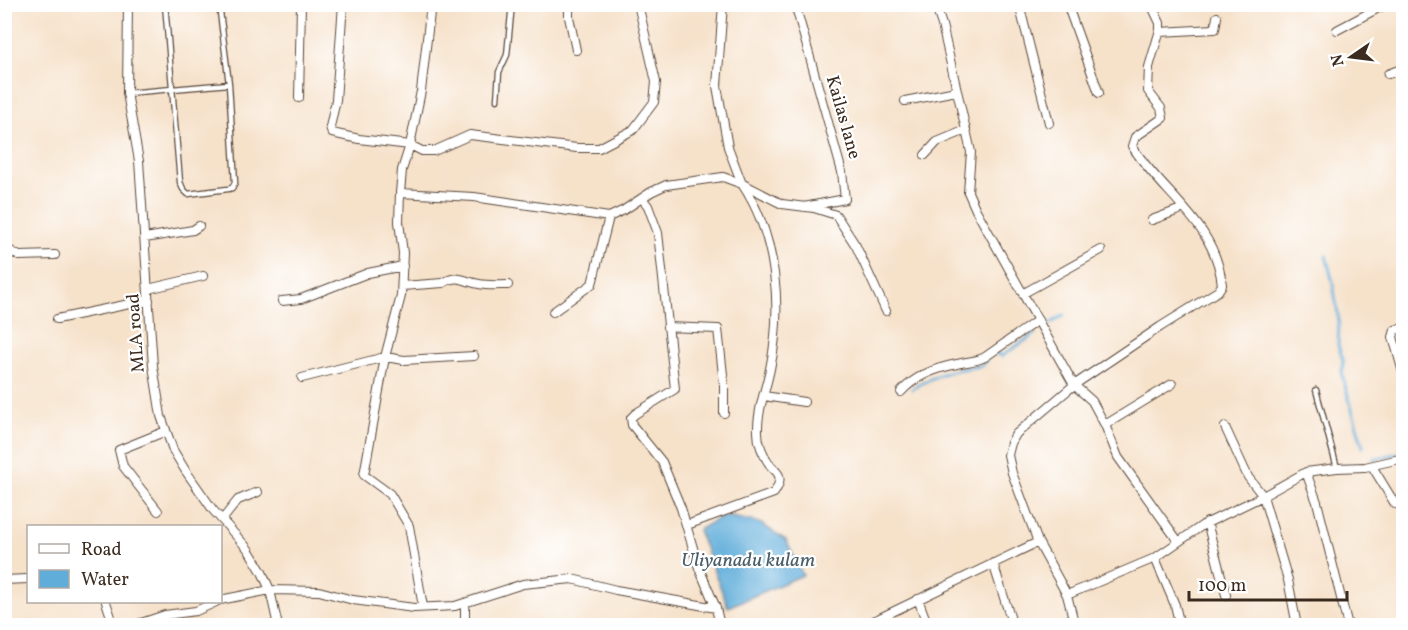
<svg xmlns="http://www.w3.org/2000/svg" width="1408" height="630" viewBox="0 0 1408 630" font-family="Vollkorn,serif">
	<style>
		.water { fill: #61adda; stroke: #4e6c7c; stroke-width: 1.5 }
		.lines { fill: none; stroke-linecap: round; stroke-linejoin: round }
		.stream { stroke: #61adda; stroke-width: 3 }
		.lane-casing { stroke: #574538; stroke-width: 7 }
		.street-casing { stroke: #574538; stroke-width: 10 }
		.lane { stroke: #fff; stroke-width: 4.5 }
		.street { stroke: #fff; stroke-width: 8 }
		.labels { text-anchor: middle; stroke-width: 4.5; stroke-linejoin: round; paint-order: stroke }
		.street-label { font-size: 18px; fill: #3b2a1e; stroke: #fff }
		.water-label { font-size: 20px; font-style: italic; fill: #4a5e69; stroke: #fff }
	</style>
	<rect width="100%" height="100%" fill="#fff"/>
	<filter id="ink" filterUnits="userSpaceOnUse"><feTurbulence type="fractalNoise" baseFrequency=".0167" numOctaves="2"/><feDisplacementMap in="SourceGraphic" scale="12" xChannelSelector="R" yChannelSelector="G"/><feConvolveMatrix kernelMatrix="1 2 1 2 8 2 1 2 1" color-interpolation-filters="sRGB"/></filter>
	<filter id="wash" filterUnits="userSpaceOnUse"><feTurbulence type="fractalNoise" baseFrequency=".008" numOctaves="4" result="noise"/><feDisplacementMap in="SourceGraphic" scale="24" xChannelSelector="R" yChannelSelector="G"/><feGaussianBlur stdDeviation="1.35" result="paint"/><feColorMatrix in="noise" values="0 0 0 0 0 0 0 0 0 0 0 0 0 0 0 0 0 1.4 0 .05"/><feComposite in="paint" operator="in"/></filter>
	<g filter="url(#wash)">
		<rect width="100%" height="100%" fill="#f6e1c9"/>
		<path class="water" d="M727,516L760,523L786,540L803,575L728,607L698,530L717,519Z"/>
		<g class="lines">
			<path class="stream" d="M1326,256L1333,283L1339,322L1338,345L1343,360L1342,375L1363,447
				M1050,324L1064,315
				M995,353L1002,356L1035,334
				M912,389C938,373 951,370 981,366L986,360
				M1374,459L1404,452"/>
		</g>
	</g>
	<g filter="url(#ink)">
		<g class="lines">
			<defs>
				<path id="lane" d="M165,4L180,182L183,189L188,194L228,189L232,188L235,183L229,84
					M127,93L229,84L219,4
					M497,100L499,72L507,55L512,4
					M1316,390L1337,468"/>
				<path id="street" d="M128,4L127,93L139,161L153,366L161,416L173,450L185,470L213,510L248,549L262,572L270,590L278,626
					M343,4L336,100L330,127L332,133L359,139L410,145L422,151H434L470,135L577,148H599L633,130L654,102L656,82L638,4
					M569,4V17L576,50
					M795,4L842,172L845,199L804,207
					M935,4L942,25L971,152L968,192L976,210L1074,385L1016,434L1011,443L1008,455L1012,473L1038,542L1067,595
					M1019,4L1049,123
					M1067,4L1099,93
					M1151,4L1160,23V30L1149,67L1148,91L1161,108L1163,118L1135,137L1132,146C1162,194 1216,223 1222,285L1218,291L1160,327L1074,385L1092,401L1105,425L1118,457L1178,541
					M1401,4L1404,8
					M1337,30L1386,4
					M1160,32L1215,29L1217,17
					M1388,74L1404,68
					M299,98L301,4
					M905,101L956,91
					M925,155L937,142L966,130
					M743,184L782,204L814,208L836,215L856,246L886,311
					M400,193L474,197L609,217L624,210L651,192L666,185L723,177L742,184L728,147L717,86L723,4
					M642,198L648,206L658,233L675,389L635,414L631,418L632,425L662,462L681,508L699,568L716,608L720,626
					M1152,220L1184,208
					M145,238L193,230L199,226
					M4,247L19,256L55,255
					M402,286L443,283C458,274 463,281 479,284C488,286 498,285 508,285
					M148,289L203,276
					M1024,293L1101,250
					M282,301L301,299L368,273L403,266
					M553,312L592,284L609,217
					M57,319L149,300
					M667,327L718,329L724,384V413
					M1404,328L1395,330L1393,337L1404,376
					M302,378L385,357L404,360L474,356
					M901,392C915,376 936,368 957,364C967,361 976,362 985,357L1038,320
					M764,396L804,402
					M1105,425L1172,384
					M1225,427L1248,477L1263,496L1288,580L1297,626
					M1372,466L1395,504
					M1306,472L1317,502L1348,626
					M158,511L123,466L119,450L166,431
					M222,520L238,500L258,492
					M1207,522L1226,595
					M687,525L774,493C777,488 781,482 779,476C778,472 773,469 770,465C763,455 758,444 758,432C757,411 766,389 770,369C783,308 777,236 742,184
					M1155,558L1175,605L1180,626
					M993,563L1013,626
					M4,580L28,579
					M918,599L928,626
					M220,600L270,590L319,591L353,600L414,608L455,606L523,584L572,579L616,590L716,608
					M106,602L114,626
					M423,607L409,526L390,494L364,475L385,357L401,296L403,253L399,222L400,193L402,170L410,145L421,91L431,4
					M132,626L165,615L196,611L216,602
					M465,626V603
					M863,626L1038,542
					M1075,626L1067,595L1155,558L1203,525L1263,496L1306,472L1337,468L1365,467L1404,458"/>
			</defs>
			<use href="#lane" class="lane-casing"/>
			<use href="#street" class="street-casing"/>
			<use href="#lane" class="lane"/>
			<use href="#street" class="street"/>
		</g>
	</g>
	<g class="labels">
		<g class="street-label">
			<text transform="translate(844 117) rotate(74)" y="6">Kailas lane</text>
			<text transform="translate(135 333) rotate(-94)" y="6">MLA road</text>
		</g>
		<g class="water-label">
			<text x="748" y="566">Uliyanadu kulam</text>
		</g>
	</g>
	<rect width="1408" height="630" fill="none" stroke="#fff" stroke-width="24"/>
	<rect x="27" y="525" width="195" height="78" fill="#ffffff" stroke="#b1aaa5" stroke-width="1.5"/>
	<rect x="39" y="544" width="30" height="9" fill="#ffffff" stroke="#b1aaa5" stroke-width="1.5"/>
	<text x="81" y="555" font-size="18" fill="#3b2a1e">Road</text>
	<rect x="39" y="570" width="30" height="18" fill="#61adda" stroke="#b1aaa5" stroke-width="1.5"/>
	<text x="81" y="585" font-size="18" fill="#3b2a1e">Water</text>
	<g transform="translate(1351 57) rotate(256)" stroke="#ffffff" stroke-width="4.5" paint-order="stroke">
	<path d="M0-4.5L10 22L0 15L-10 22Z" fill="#3b2a1e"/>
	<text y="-9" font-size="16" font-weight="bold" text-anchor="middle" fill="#3b2a1e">N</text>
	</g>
	<path d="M1189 591v9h158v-9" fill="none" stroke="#3b2a1e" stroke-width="3"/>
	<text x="1198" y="591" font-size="18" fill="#3b2a1e" stroke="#ffffff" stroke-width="4.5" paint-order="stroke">100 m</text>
</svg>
